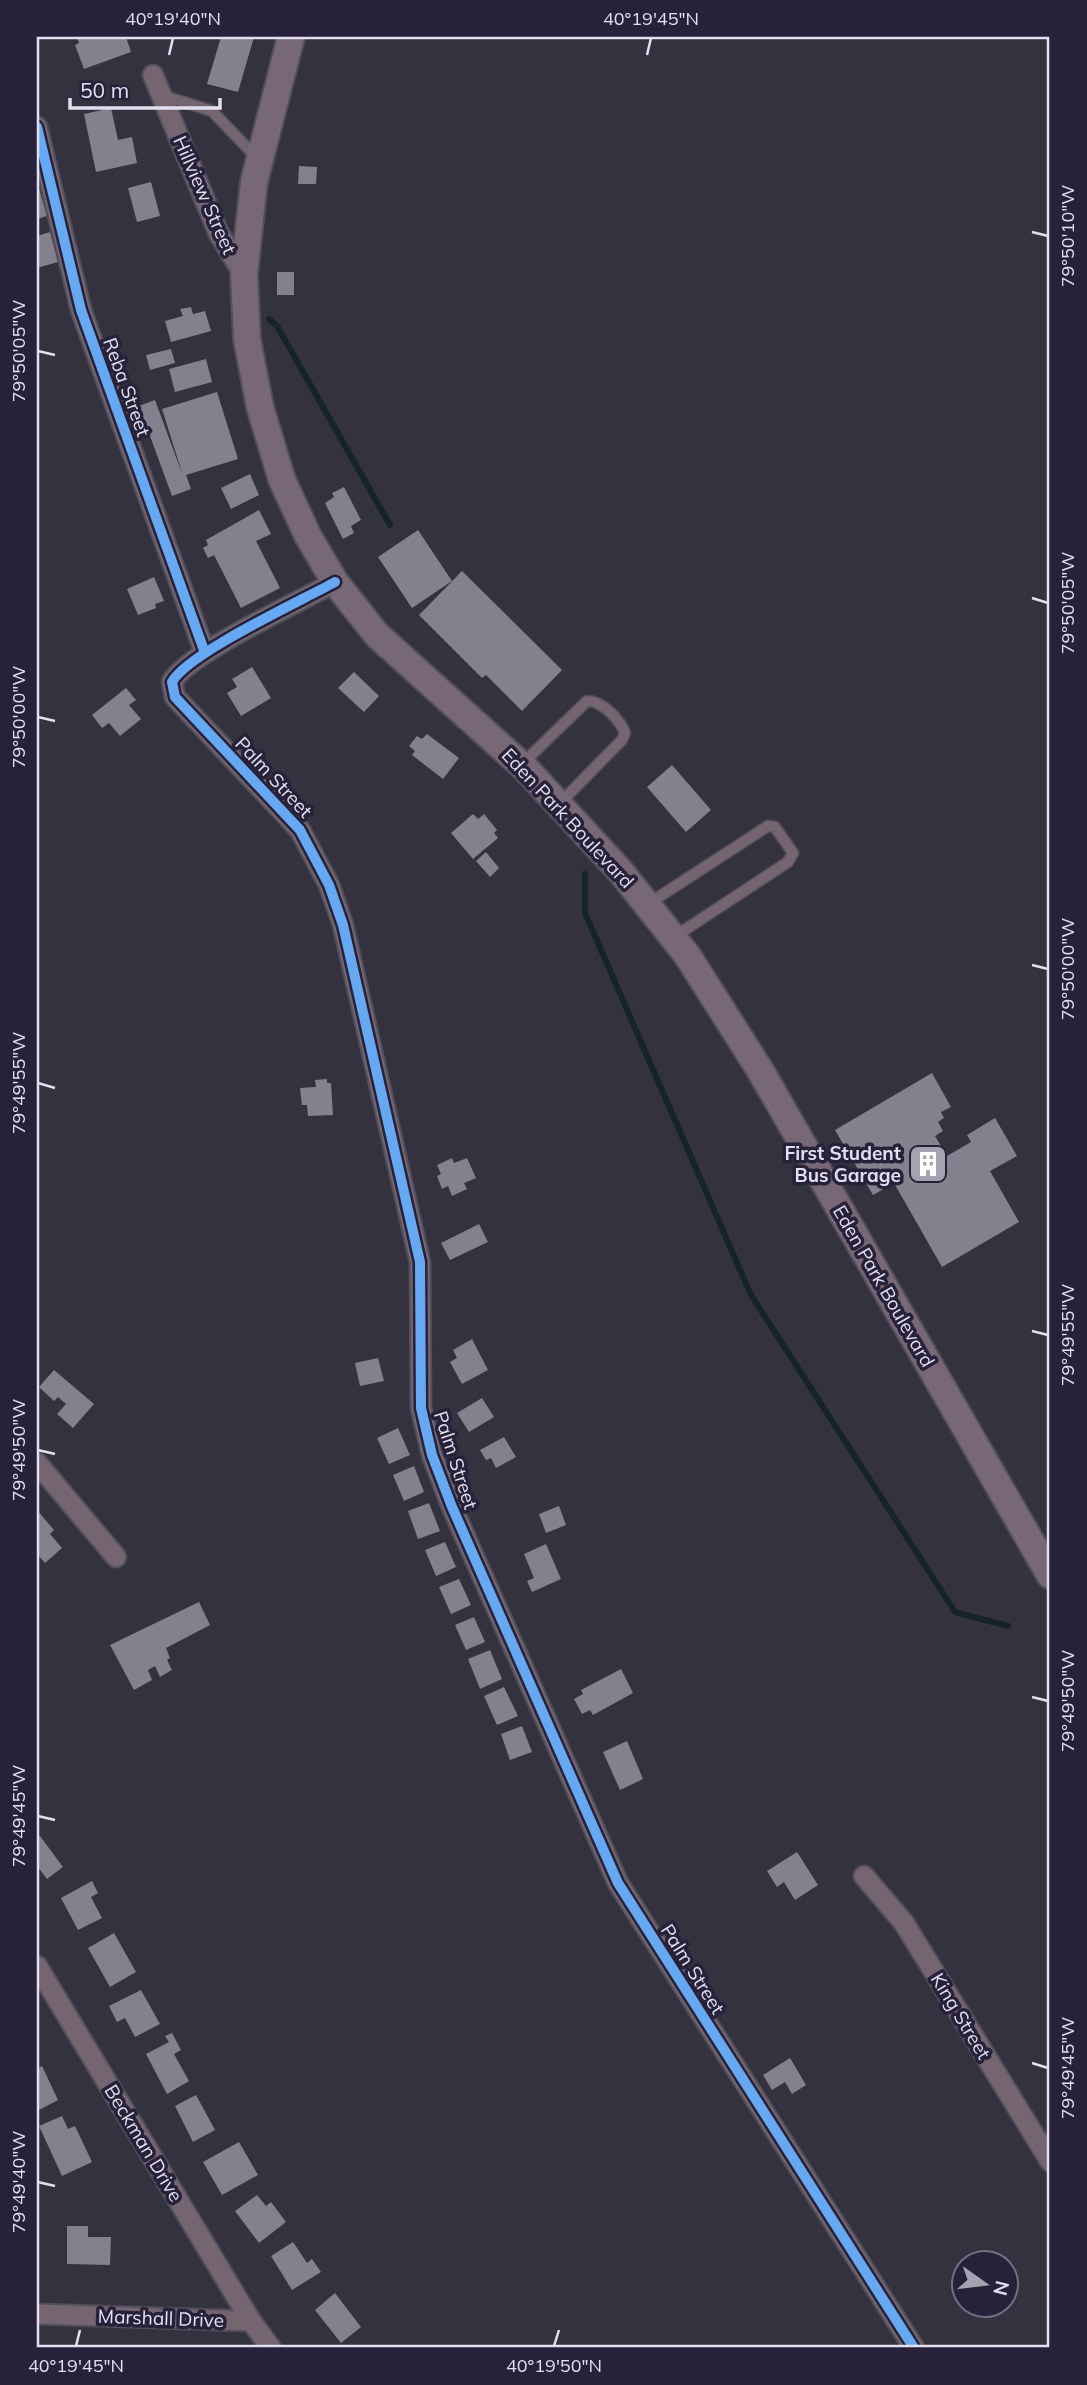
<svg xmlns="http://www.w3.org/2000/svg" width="1087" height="2385" viewBox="0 0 1087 2385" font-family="Mulish,sans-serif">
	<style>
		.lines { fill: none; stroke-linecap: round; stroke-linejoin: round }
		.stream { stroke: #152427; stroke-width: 6 }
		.building { fill: #83818e }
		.service-casing { stroke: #514f5a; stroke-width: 13 }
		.minor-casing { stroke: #514f5a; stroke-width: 23 }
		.secondary-casing { stroke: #514f5a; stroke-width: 30 }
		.service { stroke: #756570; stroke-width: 10 }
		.minor { stroke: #756570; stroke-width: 19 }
		.secondary { stroke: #786775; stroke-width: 26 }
		.cycleway-casing { stroke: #27223a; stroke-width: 15 }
		.cycleway { stroke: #66a8f1; stroke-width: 10 }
		.ticks { fill: none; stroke: #e2dff0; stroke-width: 2.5 }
		.labels { text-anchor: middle; stroke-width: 7; stroke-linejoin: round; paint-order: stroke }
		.street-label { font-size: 19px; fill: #e2dff0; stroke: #27223a }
		.poi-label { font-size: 19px; font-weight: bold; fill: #e2dff0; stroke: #27223a; text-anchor: end }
		.neatline { fill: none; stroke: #e2dff0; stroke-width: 2.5 }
		.ticks-label { font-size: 18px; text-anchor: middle; fill: #e2dff0 }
	</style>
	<rect width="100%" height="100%" fill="#34323f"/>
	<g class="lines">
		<path class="stream" d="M269,319L277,326L390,525
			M585,874V913L751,1295L955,1612L1008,1626"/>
	</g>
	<path class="building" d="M77,37H126L131,52L84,69L75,45L79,43Z
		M221,37H254L238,92L207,84Z
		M111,108L118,140L132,137L137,163L96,172L84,114Z
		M299,166L317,167L316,184H298Z
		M37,182L47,216L37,219Z
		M151,182L160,216L137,222L128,188Z
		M50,232L58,262L37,268V236Z
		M277,272H294V295H277Z
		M191,307L193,314L205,311L211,331L171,342L165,321L183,316L180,309Z
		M171,349L175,363L150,370L146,355Z
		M206,359L212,382L175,392L169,369Z
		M217,392L238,459L186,475L191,489L172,496L139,406L155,400L183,476L162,409Z
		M250,474L259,495L231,509L221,488Z
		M344,487L361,520L351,526L354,533L343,539L325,503L334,497L332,493Z
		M259,510L271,534L256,541L280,588L241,608L214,555L208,558L203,548L208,545L206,540Z
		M418,530L452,581L412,608L378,557Z
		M462,571L562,670L522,711L486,675L482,678L419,615Z
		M154,577L164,601L155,604L156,608L138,615L127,589Z
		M252,667L271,698L241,716L227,693L237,687L232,679Z
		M354,672L379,696L364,712L338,688Z
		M126,688L136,700L129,705L141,719L120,736L109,723L102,728L92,715Z
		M427,734L459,758L443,779L412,755L415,751L409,746L417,736L422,739Z
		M672,765L711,810L686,832L647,787Z
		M473,814L478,819L484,814L497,830L494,833L498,838L473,859L451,833Z
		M486,852L499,868L490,877L476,861Z
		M932,1073L951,1107L941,1112L944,1118L938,1122L943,1131L935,1136L947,1156L971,1142L967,1135L995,1118L1017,1156L990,1171L1019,1222L942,1267L894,1183L873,1195L835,1130Z
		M327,1079V1083H331L333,1115L308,1116L307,1105H302L300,1088L316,1087L315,1080Z
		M452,1158L454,1163L467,1158L476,1178L464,1183L467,1189L452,1196L448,1186L442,1189L437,1176L441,1174L437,1165Z
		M479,1224L488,1242L450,1260L441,1243Z
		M472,1339L488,1370L462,1384L450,1362L457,1358L453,1350Z
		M378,1358L384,1381L360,1386L355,1363Z
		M54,1370L94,1404L73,1428L57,1414L66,1404L58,1397L54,1401L39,1387Z
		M482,1398L494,1417L469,1432L457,1413Z
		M398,1428L410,1455L389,1464L377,1438Z
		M504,1437L516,1457L496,1468L491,1458L486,1460L480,1450Z
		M414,1466L424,1492L404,1501L393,1475Z
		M429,1503L440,1531L418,1539L408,1511Z
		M559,1506L566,1525L546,1533L539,1514Z
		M37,1510L54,1530L50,1534L62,1548L45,1563L37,1554Z
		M445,1542L456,1567L436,1576L425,1550Z
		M546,1544L561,1579L532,1592L527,1581L534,1578L524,1554Z
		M459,1579L471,1605L451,1614L439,1587Z
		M199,1602L210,1625L166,1648L170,1658L167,1660L172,1670L160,1677L155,1666L148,1670L152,1680L134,1690L110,1645Z
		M474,1617L485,1642L466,1650L455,1625Z
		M490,1650L502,1679L480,1689L468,1659Z
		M621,1669L633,1693L593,1715L590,1710L582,1714L574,1699L583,1694L581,1690Z
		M504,1687L518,1716L497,1725L484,1696Z
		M522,1726L532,1752L510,1760L501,1734Z
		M627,1741L643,1779L620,1790L603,1752Z
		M40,1836L63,1867L47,1879L37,1866V1838Z
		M797,1852L818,1885L795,1900L784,1882L777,1887L767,1871Z
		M92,1881L98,1893L91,1897L102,1918L78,1930L61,1898Z
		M114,1933L136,1972L110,1987L88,1948Z
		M141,1990L160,2024L135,2037L125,2018L117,2022L109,2006Z
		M172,2033L181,2050L174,2054L189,2081L167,2094L146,2054L169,2042L165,2036Z
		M790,2058L806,2085L792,2094L785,2082L772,2090L763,2075Z
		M42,2066L58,2100L37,2111V2069Z
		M196,2095L215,2130L193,2142L175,2106Z
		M62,2116L68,2129L75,2126L92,2162L62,2176L39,2126Z
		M239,2142L258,2175L222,2195L203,2162Z
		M257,2195L266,2206L271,2202L286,2222L259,2243L235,2211Z
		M67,2226H88V2237H111L110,2265L67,2264Z
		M293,2242L307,2263L312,2259L321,2272L292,2290L271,2256Z
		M335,2293L361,2327L341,2343L315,2310Z"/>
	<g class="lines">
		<defs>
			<path id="service" d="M161,95L212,111L257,158
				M521,765L587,701C603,701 620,720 625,733L622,740L560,803
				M648,904L768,826L775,827L793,853L788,862L674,937"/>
			<path id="minor" d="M153,75L219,234L244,275
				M37,127L81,310L205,653
				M335,582C301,601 188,653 172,682L175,697L300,830L329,885L343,925L420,1262L421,1408L432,1455L452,1507L618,1883L914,2348
				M37,1463L116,1557
				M864,1876L904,1923L1050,2161
				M37,1966L251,2321L271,2348
				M37,2314L251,2321"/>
			<path id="secondary" d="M291,37L254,182L244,275L247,339L260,407L282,480L308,536L335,582L377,635L527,770L621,872L687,955L760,1070L1050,1575"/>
		</defs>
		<use href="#service" class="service-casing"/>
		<use href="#minor" class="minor-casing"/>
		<use href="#secondary" class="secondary-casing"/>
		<use href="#service" class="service"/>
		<use href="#minor" class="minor"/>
		<use href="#secondary" class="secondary"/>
		<defs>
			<path id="cycleway" d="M37,127L81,310L205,653
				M335,582C301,601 188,653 172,682L175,697L300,830L329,885L343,925L420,1262L421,1408L432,1455L452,1507L618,1883L914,2348"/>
		</defs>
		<use href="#cycleway" class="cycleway-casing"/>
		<use href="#cycleway" class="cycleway"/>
	</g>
	<path class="ticks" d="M169,55L173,38M647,55L651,38M1032,232L1048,236M38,351L55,355M1032,598L1048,603M38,717L55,721M1032,965L1048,969M38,1083L55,1088M1032,1331L1048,1335M38,1450L55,1454M1032,1697L1048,1701M38,1816L55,1820M1032,2063L1048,2068M38,2182L55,2186M76,2346L80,2330M554,2346L559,2330"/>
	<defs>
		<symbol id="building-square" viewBox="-11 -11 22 22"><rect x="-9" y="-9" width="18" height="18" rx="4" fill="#a5a2b2" stroke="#27223a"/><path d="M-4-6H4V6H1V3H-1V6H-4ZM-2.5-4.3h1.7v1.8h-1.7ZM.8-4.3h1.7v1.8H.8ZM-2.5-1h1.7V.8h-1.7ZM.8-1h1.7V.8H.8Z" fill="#fff"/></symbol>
	</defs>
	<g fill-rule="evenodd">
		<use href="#building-square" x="906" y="1142" width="44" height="44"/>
	</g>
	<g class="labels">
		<g class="street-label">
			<text transform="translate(205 195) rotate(66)" y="7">Hillview Street</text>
			<text transform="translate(127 387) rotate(70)" y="7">Reba Street</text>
			<text transform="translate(274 777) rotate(47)" y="7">Palm Street</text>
			<text transform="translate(568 818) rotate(47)" y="7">Eden Park Boulevard</text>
			<text transform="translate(884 1286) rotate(60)" y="7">Eden Park Boulevard</text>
			<text transform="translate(456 1460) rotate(72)" y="7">Palm Street</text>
			<text transform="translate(693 1969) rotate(58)" y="7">Palm Street</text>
			<text transform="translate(961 2016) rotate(59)" y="7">King Street</text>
			<text transform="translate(144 2143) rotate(59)" y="7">Beckman Drive</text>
			<text transform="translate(161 2318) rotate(2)" y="7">Marshall Drive</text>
		</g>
		<g class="poi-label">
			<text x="901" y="1160">First Student<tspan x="901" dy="22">Bus Garage</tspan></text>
		</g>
	</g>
	<rect width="1087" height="2385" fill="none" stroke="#27223a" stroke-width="77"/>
	<g transform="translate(985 2284) rotate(104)"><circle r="33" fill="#27223a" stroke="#726e83" stroke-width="2"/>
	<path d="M0-5L12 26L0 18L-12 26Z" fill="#a5a2b2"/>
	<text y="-10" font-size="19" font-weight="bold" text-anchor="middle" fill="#e2dff0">N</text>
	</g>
	<path d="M70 98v10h150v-10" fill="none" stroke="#e2dff0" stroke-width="3.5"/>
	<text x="80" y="98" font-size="21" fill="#e2dff0" stroke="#27223a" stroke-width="5" paint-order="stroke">50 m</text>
	<rect x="38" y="38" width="1010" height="2308" class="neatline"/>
	<g class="ticks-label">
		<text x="173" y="25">40°19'40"N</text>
		<text x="651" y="25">40°19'45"N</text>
		<text transform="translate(1068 236) rotate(-90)" y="6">79°50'10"W</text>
		<text transform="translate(19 351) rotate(-90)" y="6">79°50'05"W</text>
		<text transform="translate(1068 603) rotate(-90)" y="6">79°50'05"W</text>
		<text transform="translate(19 717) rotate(-90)" y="6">79°50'00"W</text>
		<text transform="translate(1068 969) rotate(-90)" y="6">79°50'00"W</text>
		<text transform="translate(19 1083) rotate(-90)" y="6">79°49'55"W</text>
		<text transform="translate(1068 1335) rotate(-90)" y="6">79°49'55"W</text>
		<text transform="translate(19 1450) rotate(-90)" y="6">79°49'50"W</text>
		<text transform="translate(1068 1701) rotate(-90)" y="6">79°49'50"W</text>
		<text transform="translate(19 1816) rotate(-90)" y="6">79°49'45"W</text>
		<text transform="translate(1068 2068) rotate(-90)" y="6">79°49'45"W</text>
		<text transform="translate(19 2182) rotate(-90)" y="6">79°49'40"W</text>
		<text x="76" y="2372">40°19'45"N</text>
		<text x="554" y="2372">40°19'50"N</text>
	</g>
</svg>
